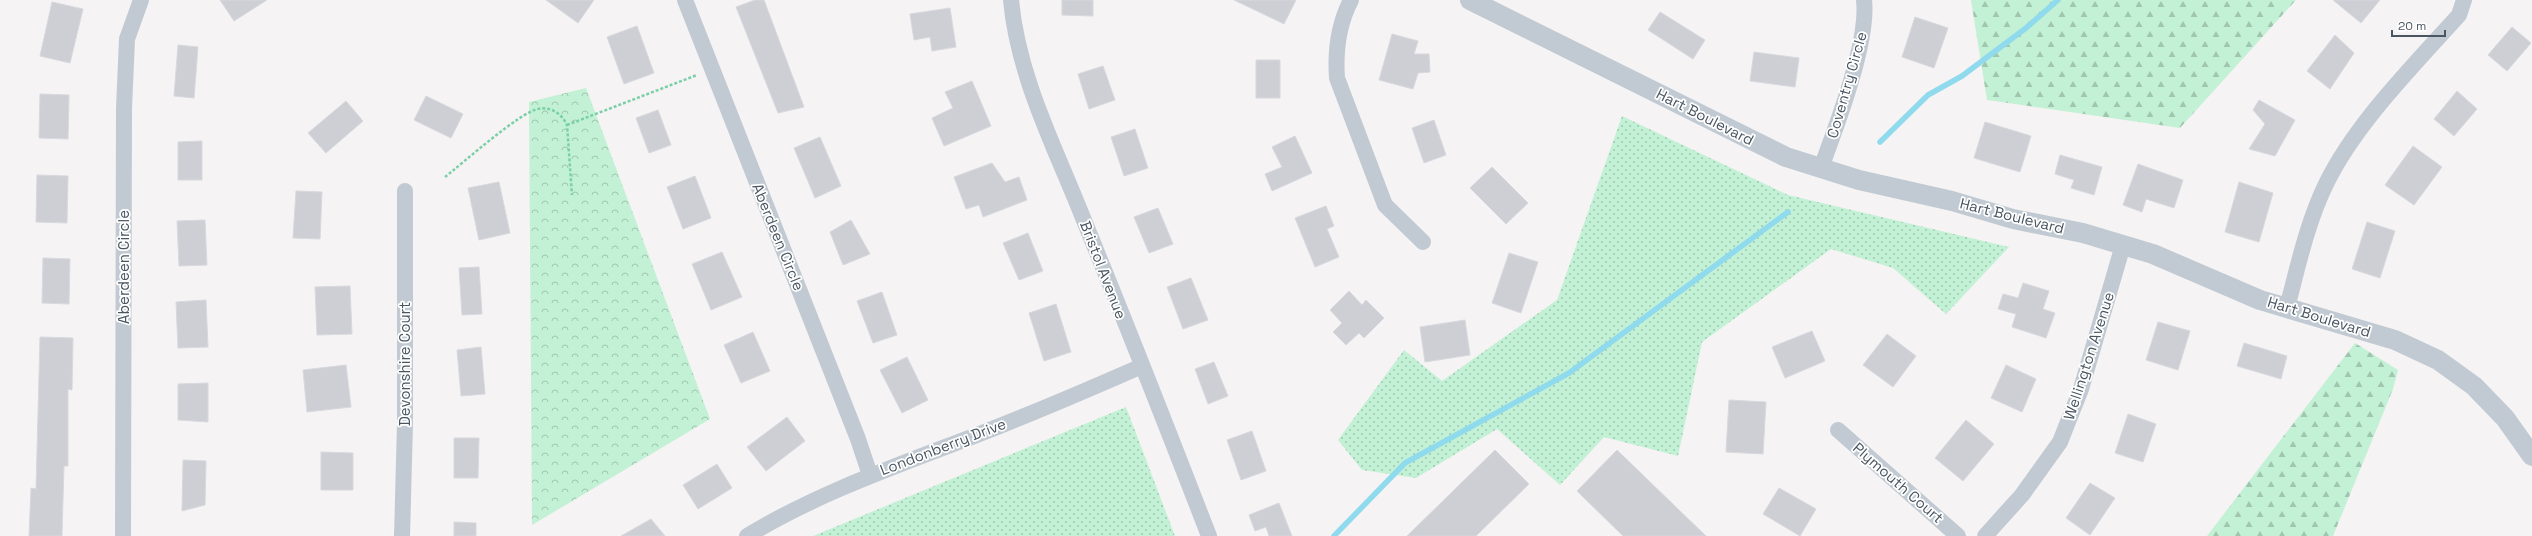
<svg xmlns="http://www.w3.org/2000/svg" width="2532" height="536" viewBox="0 0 2532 536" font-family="'Space Grotesk',sans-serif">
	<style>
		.grass { fill: url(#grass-dots) }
		.forest { fill: url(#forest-firs) }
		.park { fill: url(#park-crowns) }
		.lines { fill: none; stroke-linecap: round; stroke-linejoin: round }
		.stream { stroke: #90daee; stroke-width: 5.5 }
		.building { fill: #cdcfd5; stroke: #d7d9de }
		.path { stroke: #7ad0a6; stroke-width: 2.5; stroke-dasharray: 3 2; stroke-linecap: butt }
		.minor { stroke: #c1cad2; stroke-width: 16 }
		.tertiary { stroke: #c1cad2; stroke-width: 20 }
		.labels { text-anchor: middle; stroke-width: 3.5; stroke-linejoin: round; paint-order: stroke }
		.street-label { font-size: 15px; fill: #4a5661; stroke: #fff }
	</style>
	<defs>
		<pattern id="grass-dots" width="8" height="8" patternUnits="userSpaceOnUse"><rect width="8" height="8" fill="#c3f1d5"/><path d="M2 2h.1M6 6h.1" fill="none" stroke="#a0c6b0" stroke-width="1.8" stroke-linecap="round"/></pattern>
		<pattern id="forest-firs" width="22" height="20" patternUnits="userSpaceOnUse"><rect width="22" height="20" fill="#c3f1d5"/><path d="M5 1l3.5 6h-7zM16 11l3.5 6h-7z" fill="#a0c6b0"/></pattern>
		<pattern id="park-crowns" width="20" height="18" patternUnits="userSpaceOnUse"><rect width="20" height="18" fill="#c3f1d5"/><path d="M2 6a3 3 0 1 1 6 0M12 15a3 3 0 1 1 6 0" fill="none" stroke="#a0c6b0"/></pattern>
	</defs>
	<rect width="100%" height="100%" fill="#f5f3f3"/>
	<path class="grass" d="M1622,116L1788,195L2009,247L1946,314L1893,268L1831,249L1702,342L1678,456L1604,437L1560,485L1497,429L1416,478L1362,470L1338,440L1404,350L1442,381L1557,300Z
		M1126,407L1175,536H813Z"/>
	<path class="forest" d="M1971,0H2296L2180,128L1987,100Z
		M2355,343L2398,370L2393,389L2333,536H2207Z"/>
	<path class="park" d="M586,88L710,419L532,525L529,102Z"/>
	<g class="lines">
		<path class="stream" d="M1880,142L1928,95L1962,76L2026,28L2058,0
			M1334,536L1405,463L1569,373L1788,212"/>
	</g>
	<path class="building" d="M220,0H267L234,21Z
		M546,0H594L578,23Z
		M755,0H764L804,107L778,113L736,7Z
		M1062,0H1093V16L1062,15Z
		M1234,0H1296L1284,24Z
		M2333,0H2380L2361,23Z
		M52,2L83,9L70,63L40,56Z
		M950,8L956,47L932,51L930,37L914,40L910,14Z
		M1660,12L1705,40L1693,59L1648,30Z
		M1915,17L1948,28L1934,68L1902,57Z
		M637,26L654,73L624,84L607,37Z
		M2512,27L2531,43L2507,71L2488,55Z
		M1392,34L1418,41L1414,54H1429L1430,72L1418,73L1413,89L1379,80Z
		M2335,35L2354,53L2330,89L2307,71Z
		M178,45L198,47L194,98L174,96Z
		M1754,52L1799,58L1795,87L1750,81Z
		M1256,60H1280V98H1256Z
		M1103,66L1115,100L1089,109L1078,74Z
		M972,81L991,126L944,146L932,118L953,108L945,92Z
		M2457,91L2477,109L2454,136L2434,119Z
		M40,94L69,95L68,139L39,138Z
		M426,96L463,114L451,138L414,120Z
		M2259,100L2295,120L2275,156L2249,149L2265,124L2253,110Z
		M346,101L363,121L326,153L308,133Z
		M658,110L671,145L649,153L636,118Z
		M1434,120L1446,155L1424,163L1412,128Z
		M1985,122L2031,136L2020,172L1974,158Z
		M1135,129L1148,168L1124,176L1111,137Z
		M1295,136L1312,173L1272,191L1265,174L1282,167L1272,147Z
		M820,137L841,186L815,198L794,148Z
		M202,141V180H178V142Z
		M2413,146L2442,167L2414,205L2385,185Z
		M2060,155L2102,167L2094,195L2071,188L2074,180L2055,174Z
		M992,163L1005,182L1019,177L1027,200L983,217L979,205L966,209L954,177Z
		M2138,164L2183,180L2174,208L2146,199L2142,212L2123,205Z
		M1492,167L1528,203L1506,224L1470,188Z
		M37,175L68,176L67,223L36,222Z
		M695,176L711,218L683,229L667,187Z
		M499,182L510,233L479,240L468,188Z
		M2239,182L2273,193L2259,242L2225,232Z
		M296,191L322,192L320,239L293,238Z
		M1326,206L1334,226L1327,229L1339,257L1315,267L1295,218Z
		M1158,208L1173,244L1149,253L1134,217Z
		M205,220L207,265L179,266L177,221Z
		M851,220L870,254L843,265L830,232Z
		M2367,222L2395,231L2380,278L2352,269Z
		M1028,233L1043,271L1019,280L1003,243Z
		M722,252L742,297L711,310L692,264Z
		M1509,253L1538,262L1521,313L1492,303Z
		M43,258L70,259L69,304L42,303Z
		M479,267L482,314L462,315L459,268Z
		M1191,278L1208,320L1183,329L1167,287Z
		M2023,283L2049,291L2043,309L2055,313L2046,338L2012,327L2016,314L1998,309L2003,294L2018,298Z
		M350,286L352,334L317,335L315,287Z
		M1349,291L1362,305L1366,300L1384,318L1364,338L1359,333L1346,345L1333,332L1342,323L1330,310Z
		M882,292L897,335L873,343L857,301Z
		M206,300L208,347L178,348L176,302Z
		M1056,304L1071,352L1044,361L1029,313Z
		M1465,320L1470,355L1425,362L1420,327Z
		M2158,322L2190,331L2178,370L2146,360Z
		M1812,331L1825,361L1785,378L1772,347Z
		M753,332L770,371L741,383L724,345Z
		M1887,334L1916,356L1893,387L1863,365Z
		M40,337L73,338L72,390L68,389V466H64L62,536H29L31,488L36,489Z
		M2244,343L2287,356L2281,379L2237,366Z
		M481,347L485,394L461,396L457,350Z
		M907,357L928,400L902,413L880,370Z
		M1214,362L1228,396L1208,404L1195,369Z
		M346,365L351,407L307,412L303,370Z
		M2006,365L2036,379L2022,412L1991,398Z
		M208,383V422L178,420V384Z
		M1729,400L1766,402L1763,454L1726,452Z
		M2128,414L2156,424L2143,462L2115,453Z
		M787,417L805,441L766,471L747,447Z
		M1966,420L1994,444L1963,481L1935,458Z
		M1252,431L1266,471L1241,480L1227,440Z
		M454,438H479L478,478H454Z
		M1495,450L1529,484L1476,536H1407Z
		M1617,450L1706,536H1623L1577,491Z
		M321,452L353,453V490H321Z
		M183,460L206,461L205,505L182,511Z
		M717,464L732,488L698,509L683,485Z
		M2090,483L2115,498L2090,535L2066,518Z
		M1779,488L1816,509L1800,536L1763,514Z
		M1279,503L1292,536H1269L1266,527L1255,531L1249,515Z
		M651,519L665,536H621Z
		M454,522L476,523V536H454Z"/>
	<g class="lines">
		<path class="path" d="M567,125L697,75
			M445,177C463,163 520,112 538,109C551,106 562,114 567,125L572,195"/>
		<path class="minor" d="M685,0L858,439L870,475
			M1011,0C1018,77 1055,147 1083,218C1126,323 1168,430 1209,536
			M1351,0C1338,25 1335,50 1337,78L1385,205L1423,242
			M1821,168C1836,127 1869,42 1864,0
			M2287,308C2298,266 2307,223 2326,184C2355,124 2414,65 2459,15L2464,0
			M1838,430L1958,536
			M123,536L124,108L127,39L141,0
			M402,536L405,424V191
			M747,536C808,499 874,474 940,449C1008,424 1076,395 1142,366
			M1985,536L2022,495L2060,442L2081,389L2123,245"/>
		<path class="tertiary" d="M1470,0L1786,157L1859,180L1952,201L2013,219L2083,233L2153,254L2260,300L2395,340L2438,360L2474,386L2505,418L2532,456"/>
	</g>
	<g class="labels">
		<g class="street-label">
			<text transform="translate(1847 85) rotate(-74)" y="5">Coventry Circle</text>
			<text transform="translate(1705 117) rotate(27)" y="5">Hart Boulevard</text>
			<text transform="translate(2012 216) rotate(14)" y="5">Hart Boulevard</text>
			<text transform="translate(778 237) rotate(68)" y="5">Aberdeen Circle</text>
			<text transform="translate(124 267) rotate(-90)" y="5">Aberdeen Circle</text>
			<text transform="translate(1103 270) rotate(69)" y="5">Bristol Avenue</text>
			<text transform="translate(2319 317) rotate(17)" y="5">Hart Boulevard</text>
			<text transform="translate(2089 356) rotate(-72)" y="5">Wellington Avenue</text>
			<text transform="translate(405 364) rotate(-90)" y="5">Devonshire Court</text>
			<text transform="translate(943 447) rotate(-21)" y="5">Londonberry Drive</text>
			<text transform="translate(1898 483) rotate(41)" y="5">Plymouth Court</text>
		</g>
	</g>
	<path d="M2392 30v6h53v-6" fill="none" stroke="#4a5661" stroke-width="2"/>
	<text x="2398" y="30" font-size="12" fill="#4a5661" stroke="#ffffff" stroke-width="3" paint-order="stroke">20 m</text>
</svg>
